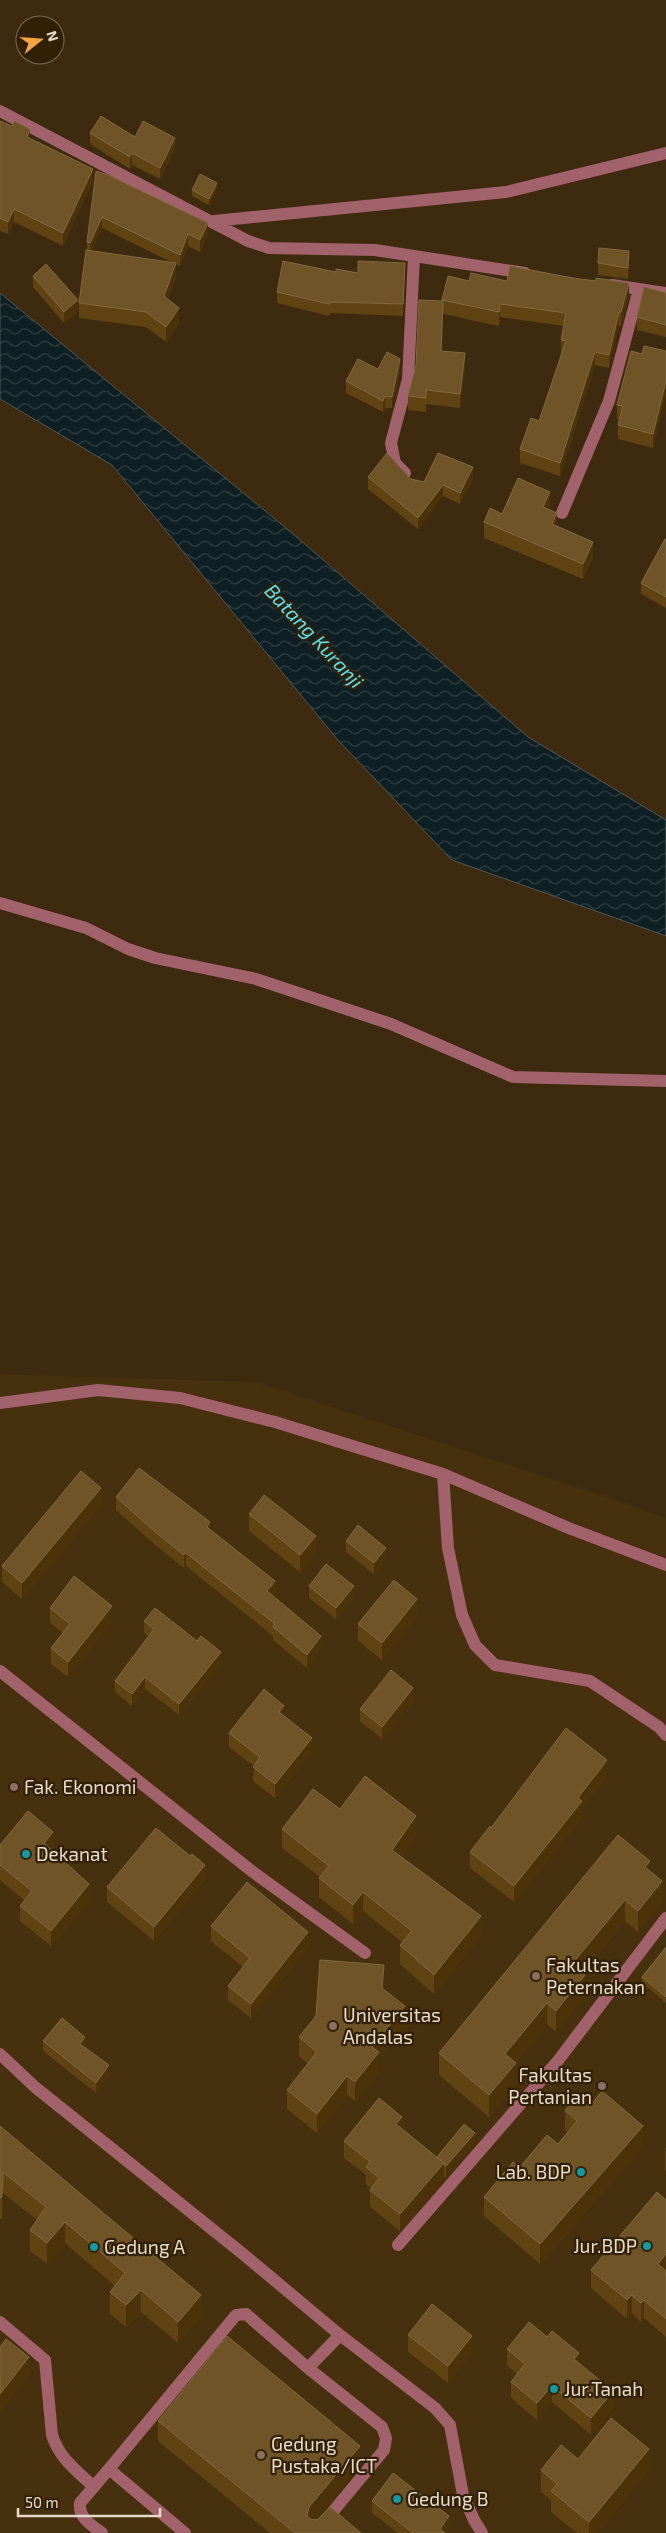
<svg xmlns="http://www.w3.org/2000/svg" width="666" height="2533" viewBox="0 0 666 2533" font-family="'Exo 2',sans-serif">
	<style>
		.built { fill: #47300d }
		.water { fill: url(#water-waves); stroke: #4f5856 }
		.lines { fill: none; stroke-linecap: round; stroke-linejoin: round }
		.minor { stroke: #a2626b; stroke-width: 12 }
		.wall { fill: #604312; fill-rule: evenodd }
		.shaded-wall { fill: #4c3208 }
		.building { fill: #6e5426; stroke: #816940 }
		.education-dot { fill: #8d6e63; stroke: #322005; stroke-width: 2 }
		.culture-dot { fill: #0f9aa8; stroke: #322005; stroke-width: 2 }
		.labels { text-anchor: middle; stroke-width: 4.5; stroke-linejoin: round; paint-order: stroke }
		.poi-label { font-size: 19px; fill: #e6dacb; stroke: #322005; text-anchor: start }
		.water-label { font-size: 20px; font-style: italic; fill: #52e2f9; stroke: #322005 }
	</style>
	<defs>
		<pattern id="water-waves" width="16" height="10" patternUnits="userSpaceOnUse" patternTransform="scale(1.25)"><rect width="16" height="10" fill="#0e2024"/><path d="M0 5q4-4 8 0t8 0" fill="none" stroke="#314042"/></pattern>
	</defs>
	<rect width="100%" height="100%" fill="#3d2a0f"/>
	<path class="built" d="M0,1374L255,1382L617,1500L666,1518V2533H0Z"/>
	<path class="water" d="M0,293L292,533L528,737L666,820V936L452,860L337,739L112,465L0,399Z"/>
	<g class="lines">
		<path class="minor" d="M0,111L248,241L269,248L375,250L525,273
			M214,221L506,192L666,153
			M612,285L666,293
			M405,473L395,463L391,443L408,379L414,256
			M562,513L609,401L639,289
			M0,903L86,928L128,949L155,958L256,979L391,1024L513,1077L666,1081
			M0,1403L98,1390L180,1398L275,1422L443,1474L571,1529L666,1565
			M443,1474L448,1548L462,1615L475,1645L495,1665L590,1681L659,1727L666,1735
			M0,1671L253,1872L365,1953
			M0,2054L35,2087L243,2254L340,2335L435,2408L450,2425L463,2495L474,2520L482,2533
			M398,2245L557,2062L666,1918
			M0,2322L45,2360L52,2435C59,2458 77,2471 94,2487
			M109,2469L236,2315L246,2314L308,2368
			M102,2533C92,2525 78,2518 80,2503L109,2469L185,2533
			M315,2533L384,2450L386,2438L382,2427L308,2368L340,2335"/>
	</g>
	<path class="wall" d="M0,121L30,138L93,181L63,246L14,222L8,234L0,231Z
		M90,133L135,137L175,149L160,179L132,165L130,169L90,144Z
		M96,171L208,234L200,252L188,246L180,266L176,264V278L168,299L179,323L166,342L146,327L79,318V303L87,250V242ZM102,228L171,262L91,251Z
		M217,189L209,205L192,196V190Z
		M598,263H629L628,279L598,275Z
		M336,272L405,275L403,316L330,313L329,316L277,303V292Z
		M33,276L78,312L64,323L33,287Z
		M469,281H507L629,296L621,326L619,325L609,368L595,365L560,476L520,463V449L539,421L561,354V340L564,326L500,317L499,326L443,314L442,351L465,368L460,408L426,404V412L408,410V396L442,301Z
		M666,293V337L637,330V317Z
		M666,351L653,448L618,439V425L620,420L617,419V405L642,354Z
		M378,369L400,371L392,408H385L383,412L346,393V381Z
		M368,477L411,479L424,482L473,479L460,504L443,496L418,529L368,489Z
		M550,508L549,510L557,526L593,558L583,579L484,538V522L502,514Z
		M666,539V608L641,594V583Z
		M116,1497L210,1530L275,1594L273,1597L321,1649L307,1668L273,1640V1636L186,1566L184,1568L154,1544L116,1510Z
		M101,1505L22,1599L2,1582V1566Z
		M249,1514L316,1552L300,1572L249,1531Z
		M346,1541L386,1559L374,1574L346,1552Z
		M309,1586L354,1598L336,1619L309,1598Z
		M50,1608L112,1621L68,1677L51,1664V1648L63,1633L50,1623Z
		M417,1615L382,1660L358,1641V1624Z
		M144,1621L221,1663L179,1715L145,1689L132,1706L115,1692V1681L148,1636L144,1633Z
		M413,1700L382,1739L360,1721V1709Z
		M284,1717L312,1752L275,1798L253,1781L254,1766L229,1747V1733Z
		M607,1776L582,1808V1817L514,1902L470,1868V1852L491,1828Z
		M340,1809L416,1835L401,1857L481,1935L434,1994L400,1964V1945L402,1942L363,1911L353,1924L319,1897V1878L320,1877L282,1848V1829Z
		M0,1845L53,1847L51,1849L89,1900L51,1946L20,1921V1906L25,1901L0,1880Z
		M650,1870L662,1902L638,1932L625,1921L582,1973L585,1996L556,2032L547,2024L516,2062V2084L489,2117L439,2075V2053Z
		M205,1880L154,1941L107,1902V1887Z
		M211,1926L308,1947L251,2018L228,2000V1986L243,1967L211,1941Z
		M666,1947V2003L642,1983V1977Z
		M384,1985L383,1989L405,2025L379,2057V2072L355,2101L347,2095L317,2133L287,2109V2090L308,2064L299,2056V2037Z
		M43,2041L85,2047L109,2075L96,2093L43,2051Z
		M589,2107L643,2146L540,2264L484,2216V2197L520,2167L558,2144L568,2132L565,2130V2110Z
		M0,2126L201,2316L178,2343L141,2312L126,2327L110,2314V2292L115,2286L65,2243L47,2264L30,2251V2230L37,2220L3,2193L2,2219H0Z
		M402,2129L437,2157L475,2144L446,2178L444,2176V2179L400,2231L370,2207V2190L371,2188L366,2184V2175L344,2158V2141Z
		M666,2147V2171L665,2170V2148Z
		M666,2200V2337L644,2318L641,2322L632,2313L627,2319L591,2288V2270Z
		M408,2335L472,2352L448,2383L408,2352Z
		M507,2349L579,2363L613,2408L591,2435L552,2402L537,2420L511,2398V2382L517,2374L507,2365Z
		M158,2421L360,2466L315,2520L361,2533H270L158,2441Z
		M578,2459L649,2470L597,2533H577L551,2512V2500L541,2492V2470Z
		M372,2501L449,2528L445,2533H398L372,2513Z"/>
	<path class="shaded-wall" d="M30,129V142L27,137Z
		M175,138V149L160,179V168Z
		M132,153V165L130,169V157Z
		M93,169V181L63,246V233Z
		M217,183V189L209,205V199Z
		M14,209V222L8,234V222Z
		M102,217V228L90,255V243Z
		M208,223V234L200,252V240Z
		M188,234V246L180,266V255Z
		M629,251V263L628,279V268Z
		M176,263V278L164,311V296Z
		M405,263V275L403,316V304Z
		M629,283V296L621,326V312Z
		M78,300V312L64,323V312Z
		M443,301V316L441,365V351Z
		M500,304V317L499,326V312Z
		M179,308V323L166,342V327Z
		M619,312V325L609,368V355Z
		M595,352V365L560,476V463Z
		M465,353V368L460,408V394Z
		M400,359V371L392,408V397Z
		M666,381V395L653,448V434Z
		M385,396V408L383,412V401Z
		M473,467V479L460,504V493Z
		M443,485V496L418,529V518Z
		M550,492V508L543,523V507Z
		M557,513V529L552,524Z
		M593,542V558L583,579V564Z
		M101,1488V1505L22,1599V1583Z
		M210,1522V1535L207,1527Z
		M316,1536V1552L300,1572V1555Z
		M386,1548V1559L374,1574V1563Z
		M186,1553V1566L184,1568V1555Z
		M275,1581V1594L267,1605V1591Z
		M354,1586V1598L336,1619V1608Z
		M417,1599V1615L382,1660V1643Z
		M112,1606V1621L68,1677V1662Z
		M321,1636V1649L307,1668V1655Z
		M221,1652V1663L179,1715V1704Z
		M145,1677V1689L132,1706V1694Z
		M413,1688V1700L382,1739V1727Z
		M284,1706V1720L279,1712Z
		M312,1738V1752L275,1798V1784Z
		M607,1760V1776L582,1808V1817L514,1902V1886L578,1798Z
		M416,1816V1835L392,1869V1850Z
		M53,1832V1847L44,1858V1843Z
		M650,1861V1882L645,1867Z
		M205,1865V1880L154,1941V1927Z
		M662,1881V1902L638,1932V1911Z
		M89,1884V1900L51,1946V1931Z
		M363,1892V1911L353,1924V1905Z
		M625,1900V1921L572,1985V1964Z
		M481,1916V1935L434,1994V1975Z
		M308,1932V1947L251,2018V2004Z
		M384,1965V1985L382,2007V1988Z
		M585,1975V1996L556,2032V2011Z
		M547,2003V2024L505,2075V2054Z
		M405,2006V2025L379,2057V2072L355,2101V2082L372,2047Z
		M85,2037V2047L80,2044Z
		M516,2063V2084L489,2117V2095Z
		M109,2065V2075L96,2093V2083Z
		M347,2076V2095L317,2133V2114Z
		M402,2117V2133L396,2124Z
		M643,2126V2146L540,2264V2244Z
		M475,2133V2144L446,2178V2166Z
		M444,2163V2179L400,2231V2214Z
		M3,2172V2193L2,2219V2197Z
		M65,2222V2243L47,2264V2243Z
		M666,2254V2272L658,2264Z
		M141,2290V2312L126,2327V2305Z
		M201,2295V2316L178,2343V2322Z
		M632,2295V2313L627,2319V2300Z
		M644,2300V2318L641,2322V2303Z
		M472,2336V2352L448,2383V2366Z
		M579,2353V2369L574,2359Z
		M29,2357V2376L0,2413V2394Z
		M552,2386V2402L537,2420V2403Z
		M613,2391V2408L591,2435V2418Z
		M360,2446V2466L309,2528L307,2515L309,2507Z
		M649,2449V2470L597,2533H589V2522Z
		M449,2516V2528L445,2533L440,2529Z"/>
	<path class="building" d="M101,116L135,137L143,121L175,138L160,168L132,153L130,157L90,133Z
		M0,121L12,126L14,121L30,129L27,137L93,169L63,233L14,209L8,222L0,218Z
		M96,171L108,175L208,223L200,240L188,234L180,255L102,217L90,243L87,242Z
		M200,174L217,183L209,199L192,190Z
		M599,248L629,251L628,268L598,263Z
		M86,250L176,263L164,296L179,308L166,327L146,312L79,303Z
		M283,261L336,272V269L358,273V261L405,263L403,304L330,302L329,304L277,292Z
		M46,264L78,300L64,312L33,276Z
		M510,266L573,278L596,281V278L629,283L621,312H619L609,355L595,352L560,463L520,449L531,418L539,421L566,341L561,340L566,313L500,304L499,312L442,300L448,276L469,281L471,273L507,281Z
		M644,287L666,293V325L637,317Z
		M419,300L443,301L441,351L465,353L460,394L426,390V398L408,396L416,365Z
		M644,346L666,351V381L653,434L618,425L623,406L617,405L631,351L642,354Z
		M387,352L400,359L392,397L385,396L383,401L346,381L358,359L378,369Z
		M387,453L411,479L424,482L438,453L473,467L460,493L443,485L418,518L368,477Z
		M518,478L550,492L543,507L557,513L552,524L593,542L583,564L484,522L490,508L502,514Z
		M665,539H666V597L641,583Z
		M139,1468L210,1522L207,1527L275,1581L267,1591L321,1636L307,1655L273,1627L275,1624L186,1553L184,1555L154,1531L116,1497Z
		M81,1471L101,1488L22,1583L2,1566Z
		M264,1495L316,1536L300,1555L249,1514Z
		M358,1525L386,1548L374,1563L346,1541Z
		M326,1564L354,1586L336,1608L309,1586Z
		M74,1576L112,1606L68,1662L51,1648L70,1624L50,1608Z
		M394,1580L417,1599L382,1643L358,1624Z
		M155,1608L197,1641L201,1636L221,1652L179,1704L145,1677L132,1694L115,1681L154,1629L144,1621Z
		M391,1670L413,1688L382,1727L360,1709Z
		M264,1689L284,1706L279,1712L312,1738L275,1784L253,1767L260,1757L229,1733Z
		M566,1728L607,1760L578,1798L582,1801L514,1886L470,1852L490,1826L491,1828Z
		M365,1776L416,1816L392,1850L481,1916L434,1975L400,1945L412,1931L363,1892L353,1905L319,1878L329,1866L282,1829L313,1789L340,1809Z
		M28,1811L53,1832L44,1843L89,1884L51,1931L20,1906L32,1891L0,1865V1845Z
		M156,1828L190,1856L192,1854L205,1865L154,1927L107,1887Z
		M618,1835L650,1861L645,1867L662,1881L638,1911L625,1900L572,1964L585,1975L556,2011L547,2003L505,2054L516,2063L489,2095L439,2053Z
		M247,1882L308,1932L251,2004L228,1986L250,1958L211,1926Z
		M666,1947V1997L642,1977Z
		M320,1960L384,1965L382,1988L405,2006L372,2047L379,2052L355,2082L347,2076L317,2114L287,2090L317,2052L299,2037L316,2016Z
		M62,2018L85,2037L80,2044L109,2065L96,2083L43,2041Z
		M602,2091L643,2126L540,2244L484,2197L513,2162L520,2167L547,2135L558,2144L577,2121L565,2110L577,2096L589,2107Z
		M379,2098L402,2117L396,2124L444,2163L400,2214L370,2190L379,2178L366,2167L370,2162L344,2141Z
		M464,2124L475,2133L446,2166L444,2165V2163L437,2157Z
		M0,2126L201,2295L178,2322L141,2290L126,2305L110,2292L125,2273L65,2222L47,2243L30,2230L46,2207L3,2172L2,2197L0,2198Z
		M657,2192L666,2200V2254L658,2264L666,2271V2274L665,2275L666,2276V2319L644,2300L641,2303L632,2295L627,2300L591,2270Z
		M432,2304L472,2336L448,2366L408,2335Z
		M529,2322L547,2337L552,2331L579,2353L574,2359L613,2391L591,2418L552,2386L537,2403L511,2382L525,2364L507,2349Z
		M227,2336L360,2446L309,2507L307,2515L310,2519L317,2520L330,2507L361,2533H295L158,2421Z
		M6,2339L29,2357L0,2394V2347Z
		M611,2418L649,2449L589,2522L551,2491L557,2484L541,2470L561,2445L578,2459Z
		M393,2473L449,2516L440,2529L445,2533H413L372,2501Z"/>
	<g class="education-dot">
		<circle cx="14" cy="1787" r="5"/>
		<circle cx="536" cy="1976" r="5"/>
		<circle cx="333" cy="2026" r="5"/>
		<circle cx="602" cy="2086" r="5"/>
		<circle cx="261" cy="2455" r="5"/>
	</g>
	<g class="culture-dot">
		<circle cx="26" cy="1854" r="5"/>
		<circle cx="581" cy="2172" r="5"/>
		<circle cx="647" cy="2246" r="5"/>
		<circle cx="94" cy="2247" r="5"/>
		<circle cx="554" cy="2389" r="5"/>
		<circle cx="397" cy="2499" r="5"/>
	</g>
	<g class="labels">
		<g class="poi-label">
			<text x="24" y="1794">Fak. Ekonomi</text>
			<text x="36" y="1861">Dekanat</text>
			<text x="546" y="1972">Fakultas<tspan x="546" dy="22">Peternakan</tspan></text>
			<text x="343" y="2022">Universitas<tspan x="343" dy="22">Andalas</tspan></text>
			<text x="592" y="2082" text-anchor="end">Fakultas<tspan x="592" dy="22">Pertanian</tspan></text>
			<text x="571" y="2179" text-anchor="end">Lab. BDP</text>
			<text x="637" y="2253" text-anchor="end">Jur.BDP</text>
			<text x="104" y="2254">Gedung A</text>
			<text x="564" y="2396">Jur.Tanah</text>
			<text x="271" y="2451">Gedung<tspan x="271" dy="22">Pustaka/ICT</tspan></text>
			<text x="407" y="2506">Gedung B</text>
		</g>
		<g class="water-label">
			<text transform="translate(314 636) rotate(47)" y="7">Batang Kuranji</text>
		</g>
	</g>
	<g transform="translate(40 40) rotate(73)"><circle r="24" fill="#322005" stroke="#7a6a54"/>
	<path d="M0-4L9 19L0 12L-9 19Z" fill="#f2a541"/>
	<text y="-8" font-size="14" font-weight="bold" text-anchor="middle" fill="#e6dacb">N</text>
	</g>
	<path d="M18 2508v8h142v-8" fill="none" stroke="#e6dacb" stroke-width="2.5"/>
	<text x="25" y="2508" font-size="15" fill="#e6dacb" stroke="#322005" stroke-width="4" paint-order="stroke">50 m</text>
</svg>
